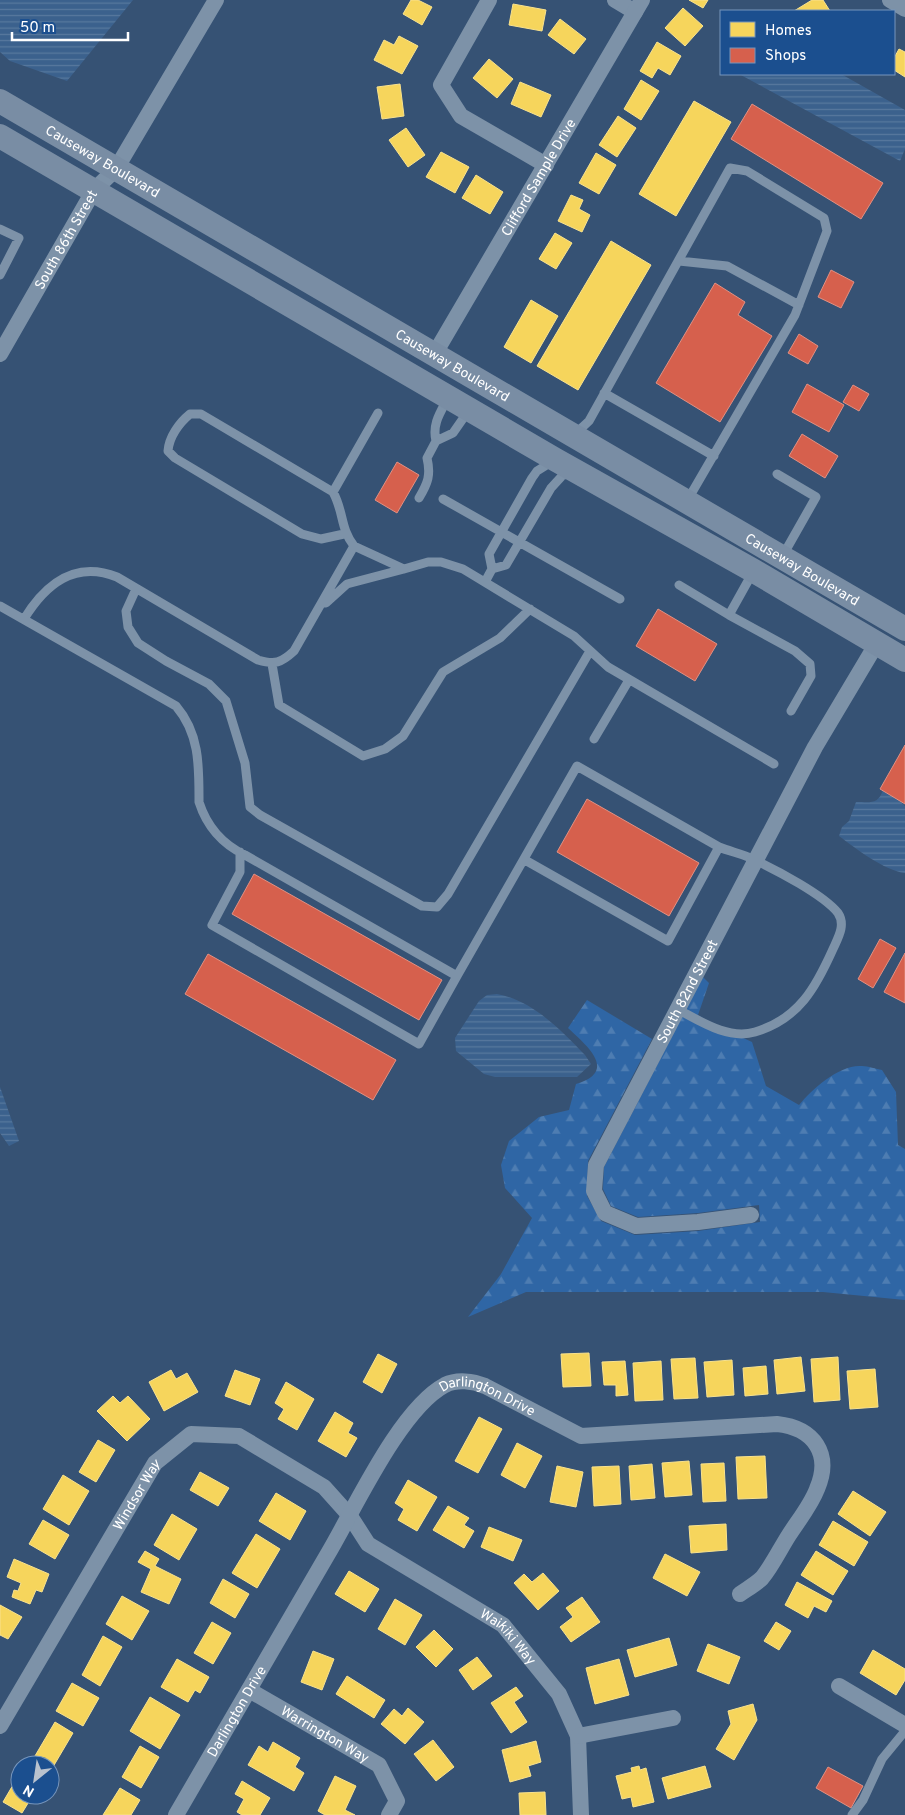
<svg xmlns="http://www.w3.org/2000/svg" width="905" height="1815" viewBox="0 0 905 1815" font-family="Overpass,sans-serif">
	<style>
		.forest { fill: url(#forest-firs) }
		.water { fill: url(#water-rules) }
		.homes { fill: #f6d55c; stroke: #f9e28d }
		.shops { fill: #d6604d; stroke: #e29082 }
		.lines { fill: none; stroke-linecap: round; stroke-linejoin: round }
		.service { stroke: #7d92a8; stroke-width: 9 }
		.minor { stroke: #7d92a8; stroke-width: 16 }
		.secondary { stroke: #798da4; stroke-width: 24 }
		.labels { text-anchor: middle; stroke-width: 5; stroke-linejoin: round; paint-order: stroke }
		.street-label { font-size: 14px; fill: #fff; stroke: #1b4f8f }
	</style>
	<defs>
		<pattern id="forest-firs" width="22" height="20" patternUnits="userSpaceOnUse" patternTransform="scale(1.25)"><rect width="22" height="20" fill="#2f66a5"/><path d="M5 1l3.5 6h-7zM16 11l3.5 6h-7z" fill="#4e7db2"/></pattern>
		<pattern id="water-rules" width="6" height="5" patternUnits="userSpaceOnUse" patternTransform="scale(1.25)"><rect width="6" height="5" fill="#3b618d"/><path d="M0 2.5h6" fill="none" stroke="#58799e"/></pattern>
	</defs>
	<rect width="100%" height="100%" fill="#365274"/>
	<path class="forest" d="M703,977L709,983L698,1015L715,1025L752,1042L766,1086L799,1105C812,1089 840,1064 862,1066C868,1066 876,1069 882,1070L896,1092L898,1145L905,1149V1300L823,1292H526L468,1317L501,1274L532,1218L505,1188L501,1165L509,1141L539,1117L569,1110L576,1084C619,1071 586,1045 568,1028L587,1000L652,1039L588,1161L587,1196L601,1221L635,1235L698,1231L760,1222L759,1205L698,1213L638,1217L611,1206L603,1189L604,1167Z"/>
	<path class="water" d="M0,0H133L67,81L10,61L0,52Z
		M739,74H841L905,110V149L900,161Z
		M883,790L895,796L905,806V873C885,871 855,848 839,836L842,827L849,821L856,802C870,802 878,805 883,790Z
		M497,994C533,1001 560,1029 585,1055L591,1064L577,1077H495L484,1074L456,1051L455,1038L479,1001L487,995Z
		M0,1087L19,1141L9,1146L0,1133Z"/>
	<path class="homes" d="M411,0H418L432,7L422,25L403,14Z
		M689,0H708L703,8Z
		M812,0H823L830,11H794Z
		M513,4L546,10L542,31L509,25Z
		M683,8L703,26L685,46L665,28Z
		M560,19L586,39L574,54L548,35Z
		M399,36L418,46L402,74L374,60L384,40L394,45Z
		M657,42L681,56L670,75L658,68L652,78L640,71Z
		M899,49L905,52V77L894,70V58Z
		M489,59L513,79L497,98L473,78Z
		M641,80L659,91L641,120L624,109Z
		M520,82L551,95L541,117L511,104Z
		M400,84L404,116L382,119L377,87Z
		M694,101L731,122L676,216L639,194Z
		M618,116L636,128L617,157L599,145Z
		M406,128L425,155L408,167L389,140Z
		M441,152L469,167L455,193L426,177Z
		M596,153L616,165L599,194L579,183Z
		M476,175L503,192L490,214L462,198Z
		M571,195L583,200L579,209L590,215L582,232L558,221Z
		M555,233L572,243L556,269L539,259Z
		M611,241L651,265L578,390L537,366Z
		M531,300L558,316L531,363L504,347Z
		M589,1353L591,1386L563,1387L561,1354Z
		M378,1354L397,1364L382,1393L363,1382Z
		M801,1357L805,1391L777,1394L774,1360Z
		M838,1357L840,1400L814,1402L811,1359Z
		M695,1358L698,1398L674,1399L671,1359Z
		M732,1360L734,1395L707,1397L704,1362Z
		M625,1361L628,1395L616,1396V1385H604L602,1362Z
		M661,1361L663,1400L635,1401L633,1363Z
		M766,1366L768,1394L745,1396L743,1368Z
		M875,1369L878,1407L850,1409L847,1371Z
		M171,1370L176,1379L187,1373L198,1392L164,1411L149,1382Z
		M235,1370L260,1379L250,1405L225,1396Z
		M286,1382L314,1399L297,1430L278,1419L284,1409L275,1403Z
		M113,1396L120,1403L128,1396L150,1419L127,1441L97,1411Z
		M335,1412L353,1423L348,1433L357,1438L346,1457L318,1441Z
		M479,1417L502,1429L478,1473L455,1461Z
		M98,1440L115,1450L96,1482L79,1472Z
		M517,1443L542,1456L525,1488L501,1475Z
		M765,1456L767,1498L738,1499L736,1457Z
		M689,1461L692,1495L665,1497L662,1463Z
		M724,1463L726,1501L703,1502L701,1464Z
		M652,1464L655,1498L631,1500L629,1466Z
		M557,1466L583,1472L576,1507L550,1502Z
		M619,1466L621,1504L594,1506L592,1467Z
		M200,1472L229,1488L218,1506L190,1490Z
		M63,1475L89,1491L69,1525L43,1509Z
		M408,1480L437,1497L417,1531L398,1520L404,1509L395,1503Z
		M853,1491L886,1512L870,1536L838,1514Z
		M276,1493L306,1511L290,1540L259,1521Z
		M448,1506L469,1518L464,1525L474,1531L464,1548L433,1530Z
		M172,1514L197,1529L179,1560L154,1545Z
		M43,1520L69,1535L55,1559L29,1544Z
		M833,1521L868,1542L854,1566L819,1545Z
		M726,1524L727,1550L691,1553L689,1526Z
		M489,1527L522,1540L513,1561L481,1547Z
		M256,1534L280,1549L257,1588L232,1573Z
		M145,1551L159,1559L155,1566L181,1579L169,1604L141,1592L151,1569L138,1562Z
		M816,1551L848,1571L833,1595L801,1575Z
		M665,1554L700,1572L687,1596L653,1578Z
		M14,1559L49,1574L42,1592L36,1590L30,1604L12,1597L14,1590L18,1591L21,1583L7,1577Z
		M349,1571L379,1589L365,1612L335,1594Z
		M543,1573L559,1591L538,1610L514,1583L524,1574L532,1582Z
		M223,1579L249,1594L235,1618L210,1603Z
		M797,1582L832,1601L826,1612L814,1606L808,1618L785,1605Z
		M122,1596L149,1611L132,1640L106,1624Z
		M582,1597L600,1622L571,1642L560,1627L573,1617L566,1608Z
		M395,1599L422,1615L405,1645L378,1629Z
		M0,1605L22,1617L8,1639L0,1635Z
		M212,1622L231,1633L213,1664L194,1653Z
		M776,1622L791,1631L779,1650L764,1641Z
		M434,1630L453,1649L436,1667L416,1647Z
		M103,1636L122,1647L100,1686L82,1675Z
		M669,1638L677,1665L635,1677L627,1650Z
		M708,1644L740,1657L729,1684L697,1671Z
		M873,1650L905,1669V1680L896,1695L860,1673Z
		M313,1651L334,1659L322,1690L301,1682Z
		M477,1657L492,1676L473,1690L459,1670Z
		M177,1659L209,1677L200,1693L195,1690L188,1702L161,1687Z
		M619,1659L629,1695L595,1704L586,1668Z
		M347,1676L385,1700L374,1718L336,1694Z
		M72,1683L99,1698L83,1726L56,1711Z
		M516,1687L523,1696L514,1702L527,1722L511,1733L491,1703Z
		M150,1697L180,1715L160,1749L130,1731Z
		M753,1704L757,1720L734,1760L716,1749L731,1724L728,1711Z
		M408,1708L424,1722L405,1744L381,1724L394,1709L402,1716Z
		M55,1722L73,1733L50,1772V1765H38L32,1761Z
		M433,1740L454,1767L436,1781L414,1754Z
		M536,1741L541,1762L528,1766L531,1776L510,1782L502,1750Z
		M273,1742L300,1758L295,1767L304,1773L294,1791L248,1765L259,1746L268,1752Z
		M140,1746L159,1757L141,1788L122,1777Z
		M639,1766L640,1770L646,1768L654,1802L633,1807L631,1797L622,1799L616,1776L632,1772L631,1768Z
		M705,1766L711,1787L668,1799L662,1778Z
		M20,1773V1795H33L22,1813L3,1802Z
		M335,1776L356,1786L345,1810L355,1815H325L318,1811Z
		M242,1781L270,1798L260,1815H242L237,1812L244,1799L235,1794Z
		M120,1788L140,1800L131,1815H103Z
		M545,1792L546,1815H520L519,1793Z"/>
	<path class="shops" d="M752,104L883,183L861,219L731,139Z
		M831,270L854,282L841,308L818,297Z
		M715,283L745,302L738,315L772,336L720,422L656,383Z
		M799,334L818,346L808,364L788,353Z
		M807,384L844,405L829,432L792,412Z
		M853,385L869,394L859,411L843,402Z
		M802,434L838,456L825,478L789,456Z
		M397,462L419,475L397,513L375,500Z
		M658,609L717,644L695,681L636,646Z
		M905,745V804L880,789Z
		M587,799L699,863L669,916L557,852Z
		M254,874L442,980L419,1020L232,914Z
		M880,939L896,948L873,988L858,979Z
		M905,953V1003L884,992Z
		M208,954L396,1060L373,1100L185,994Z
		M828,1767L863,1786L851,1808L816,1788Z"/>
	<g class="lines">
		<path class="service" d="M0,229L19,238L0,275
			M679,261L727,266L799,305
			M604,393L714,456
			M575,434L589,421L730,168L747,171L824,218L827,231L795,315L687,501
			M436,441L453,433L469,410
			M777,474L816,497L782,557
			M333,492L201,414H190C179,423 169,437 168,451L175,458L302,534L321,539L344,534
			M419,498C428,483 431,475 427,458L436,441C432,424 440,413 448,398
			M443,499L620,599
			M354,546C340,528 344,512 333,492L378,413
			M492,569L489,554L532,478L537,471L553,461
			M485,582L492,569L506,565L551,488L562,476L571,472
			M679,585L729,615L753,572
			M136,589L126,611L128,627L138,643L166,661L209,684L226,701L245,763L250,807L260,815L422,906L437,907L448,894L590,651
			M326,603L347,584L404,569
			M0,606L176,706C200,734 199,767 199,802C207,827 222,844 245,855L457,976L419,1044L212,925L240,872V852
			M729,615L795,651L810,664L811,676L791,711
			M24,619C45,585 74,560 117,577L258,660C275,665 281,663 294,651L354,546L404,569L428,562H441L463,569L574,636L608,667L774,764
			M272,664L279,705L363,756L385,749L403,736L443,672L500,638L530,609
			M594,739L629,680
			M457,976L577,766L719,847L668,941L525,860
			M677,1009C700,1021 728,1040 755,1032C799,1019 816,987 833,949C838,938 846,925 838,913C824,895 776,870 755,860C744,854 731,852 719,847
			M852,1815L863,1800L882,1759L905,1731"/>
		<g class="minor">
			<path d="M489,0L441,85L461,116L546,165"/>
			<path d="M615,0L635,12"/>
			<path d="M890,0L905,9"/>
			<path id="s1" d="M0,354L94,190L116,169L216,0"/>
			<path id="s2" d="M434,355L642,0"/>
			<path id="s3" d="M751,1215L698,1222L636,1226L605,1213L594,1191L596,1165L815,747L877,643"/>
			<path d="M839,1686L905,1725"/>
			<path id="s4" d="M249,1690L379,1765L397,1801L389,1815"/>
			<path id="s5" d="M0,1726L155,1463L191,1434L239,1436L324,1487L350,1516L368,1544L503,1625L559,1694L578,1736L581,1815"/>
			<path d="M578,1736L673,1718"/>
			<path id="s6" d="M176,1815C227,1727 278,1640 329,1552C355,1508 400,1409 445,1385C457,1379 473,1381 485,1386L581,1436L777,1424C814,1428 832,1454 817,1489C811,1505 798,1521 789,1535C780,1549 772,1566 762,1578C756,1584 747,1589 740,1594"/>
		</g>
		<g class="secondary">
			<path id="s7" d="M0,101L905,629"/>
			<path d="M0,136L556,460L754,571L905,660"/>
		</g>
	</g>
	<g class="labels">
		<g class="street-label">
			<text dy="5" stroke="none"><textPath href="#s7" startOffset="119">Causeway Boulevard</textPath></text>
			<text dy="5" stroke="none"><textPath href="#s2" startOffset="206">Clifford Sample Drive</textPath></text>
			<text dy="5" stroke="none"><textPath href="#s1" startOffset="132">South 86th Street</textPath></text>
			<text dy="5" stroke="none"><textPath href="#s7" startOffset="524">Causeway Boulevard</textPath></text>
			<text dy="5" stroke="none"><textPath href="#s7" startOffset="929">Causeway Boulevard</textPath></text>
			<text dy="5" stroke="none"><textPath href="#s3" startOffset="396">South 82nd Street</textPath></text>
			<text dy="5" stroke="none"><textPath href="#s6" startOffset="555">Darlington Drive</textPath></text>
			<text dy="5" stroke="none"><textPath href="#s5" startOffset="269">Windsor Way</textPath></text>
			<text dy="5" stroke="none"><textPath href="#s5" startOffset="740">Waikiki Way</textPath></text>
			<text dy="5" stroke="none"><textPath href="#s6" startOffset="120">Darlington Drive</textPath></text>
			<text dy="5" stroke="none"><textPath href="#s4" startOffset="88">Warrington Way</textPath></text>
		</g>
	</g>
	<rect x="720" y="10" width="175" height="65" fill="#1b4f8f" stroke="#7695bc"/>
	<rect x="730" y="22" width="25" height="15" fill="#f6d55c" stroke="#7695bc"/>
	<text x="765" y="35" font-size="15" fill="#ffffff">Homes</text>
	<rect x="730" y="48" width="25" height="15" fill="#d6604d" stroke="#7695bc"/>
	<text x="765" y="60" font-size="15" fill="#ffffff">Shops</text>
	<g transform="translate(35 1780) rotate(210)"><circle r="24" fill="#1b4f8f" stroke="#7695bc"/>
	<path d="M0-4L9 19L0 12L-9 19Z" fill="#b9c2ce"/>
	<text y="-8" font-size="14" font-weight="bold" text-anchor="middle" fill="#ffffff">N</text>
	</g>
	<path d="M12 32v8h116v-8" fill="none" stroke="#ffffff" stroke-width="2.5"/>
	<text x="20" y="32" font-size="15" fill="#ffffff" stroke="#1b4f8f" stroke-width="4" paint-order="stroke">50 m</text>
</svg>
